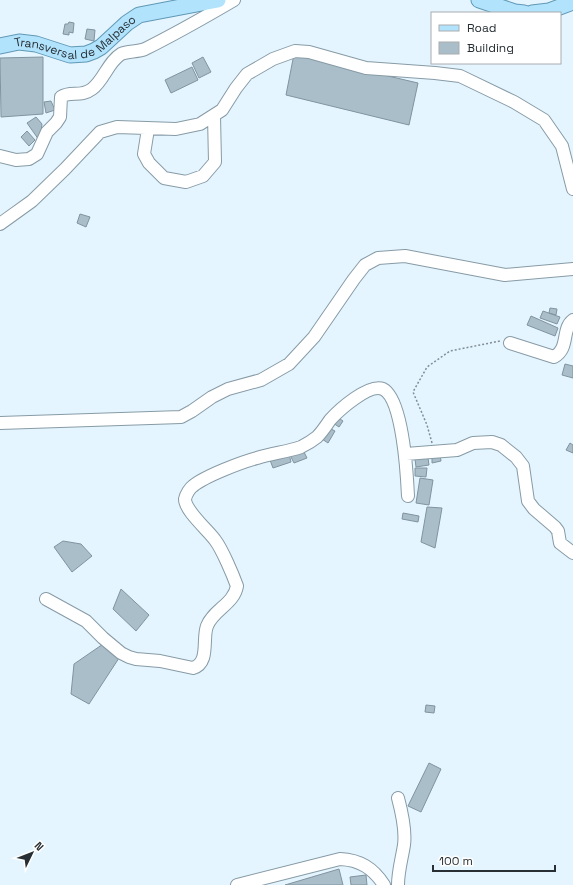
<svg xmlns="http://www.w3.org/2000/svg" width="573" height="885" viewBox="0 0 573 885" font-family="'Space Grotesk',sans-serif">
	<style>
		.building { fill: #aabeca; stroke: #80949f }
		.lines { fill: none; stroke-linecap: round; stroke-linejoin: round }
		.minor-casing { stroke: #879ba6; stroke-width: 14 }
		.major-casing { stroke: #6098b5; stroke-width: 17 }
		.path { stroke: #818d95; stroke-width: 1.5; stroke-dasharray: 2 2; stroke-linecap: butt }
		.minor { stroke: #fff; stroke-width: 12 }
		.major { stroke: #b2e3fd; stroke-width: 15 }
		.labels { text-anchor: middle; stroke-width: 4; stroke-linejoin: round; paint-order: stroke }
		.street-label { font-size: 12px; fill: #272f34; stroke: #fff }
	</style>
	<rect width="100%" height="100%" fill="#e4f5ff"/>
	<path class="building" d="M69,22L74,23L73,33L69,32V35L63,34L65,24H68Z
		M87,29L95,30L94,41L85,39Z
		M294,54L418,83L409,125L286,95Z
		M43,57V114L1,117L0,58Z
		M203,57L211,72L199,78L192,63Z
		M192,67L198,80L171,93L165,80Z
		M51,101L55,110L46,113L44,102Z
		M36,117L42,124L40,139L39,140L27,123Z
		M27,131L35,140L29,146L21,137Z
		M80,214L90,217L86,227L77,223Z
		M550,308L557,309L556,315L549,313Z
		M543,311L560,317L557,324L540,318Z
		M531,316L558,328L555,336L527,325Z
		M565,364L573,366V378L562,375Z
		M337,417L343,421L339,427L333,423Z
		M329,428L335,431L328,443L322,439Z
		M570,443L573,445V453L566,450Z
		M303,450L307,458L294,463L290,455Z
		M289,454L291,462L273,468L270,460Z
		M440,454L441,461L432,463V455Z
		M428,458L429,465L416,467L415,459Z
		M415,468H427L426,477L415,476Z
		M420,478L433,480L429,505L416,503Z
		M427,507L442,508L435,548L421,542Z
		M403,513L419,516L418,522L402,519Z
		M63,541L81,544L92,556L72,572L54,547Z
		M121,589L149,615L136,631L113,609Z
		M106,642L121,655L89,704L71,694L74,664Z
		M426,705L435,706L434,713L425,712Z
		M429,763L441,769L421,812L408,806Z
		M339,869L343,885H285Z
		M366,875L367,885H351L350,877Z"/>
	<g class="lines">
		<defs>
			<path id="minor" d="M148,129L144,154L149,163L164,178L186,182L203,176L215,162L214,116
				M0,156L16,160L29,159L37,154L47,132L56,123L60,117L61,97C71,90 80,98 92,89C104,80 108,62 121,54C128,51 138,52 145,49C175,34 205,17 234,0
				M0,224L32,201L65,169L100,132L117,127L176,129L200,124L222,110L236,88L247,74L273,59L295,51L309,52L366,68L435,73L460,76L514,102L544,120L562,146L573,189
				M510,343L554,357C570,348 561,329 573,320
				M0,423L181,417L192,411L212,397L228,389L261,380L289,364L314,337L354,279L365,265L378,258L405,256L505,275L573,269
				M406,454L457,450L473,443L492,442L501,445L516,457L523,466L528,501L534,509L555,527L558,531L560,543L573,553
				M46,599L86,621L103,638L121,653L129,657L136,659L160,661L193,668C210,663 202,639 207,626C213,610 234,604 237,586C233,575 222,549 215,540C208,530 185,511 185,499C186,494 190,488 193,486C205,476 242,462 257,458C272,453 287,452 301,447C307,444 312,441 317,437C322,432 326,426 330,420C339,410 369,383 383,389C403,399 407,475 408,496
				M398,798C402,813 406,830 404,845C402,858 398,871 398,885
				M237,885L340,859C360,860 373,868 384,885"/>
			<g id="major">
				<path d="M479,0L515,12L524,13"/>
				<path d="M532,13L549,11L573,2"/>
				<path id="s1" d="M0,46L19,42L36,44L70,55L86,54L94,51L101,47L127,23L139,15L218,0"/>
			</g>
		</defs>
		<use href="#minor" class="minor-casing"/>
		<use href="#major" class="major-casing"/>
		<path class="path" d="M432,443L427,425L413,392L427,367L450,351L500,341"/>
		<use href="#minor" class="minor"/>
		<use href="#major" class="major"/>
	</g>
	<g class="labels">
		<g class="street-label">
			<text dy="4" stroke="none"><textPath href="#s1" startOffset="82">Transversal de Malpaso</textPath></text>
		</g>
	</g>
	<rect x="431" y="12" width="130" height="52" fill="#ffffff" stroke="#a9acae"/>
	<rect x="439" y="25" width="20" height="6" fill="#b2e3fd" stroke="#a9acae"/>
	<text x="467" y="32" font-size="12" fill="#272f34">Road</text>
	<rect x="439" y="42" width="20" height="12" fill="#aabeca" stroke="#a9acae"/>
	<text x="467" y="52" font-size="12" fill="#272f34">Building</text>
	<g transform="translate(32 853) rotate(47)" stroke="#ffffff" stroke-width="3" paint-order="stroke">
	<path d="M0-3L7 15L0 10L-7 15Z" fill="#272f34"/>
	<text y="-6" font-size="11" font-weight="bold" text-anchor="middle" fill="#272f34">N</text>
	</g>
	<path d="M433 865v6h122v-6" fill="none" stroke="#272f34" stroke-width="2"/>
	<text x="439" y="865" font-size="12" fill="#272f34" stroke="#ffffff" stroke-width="3" paint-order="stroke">100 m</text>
</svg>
